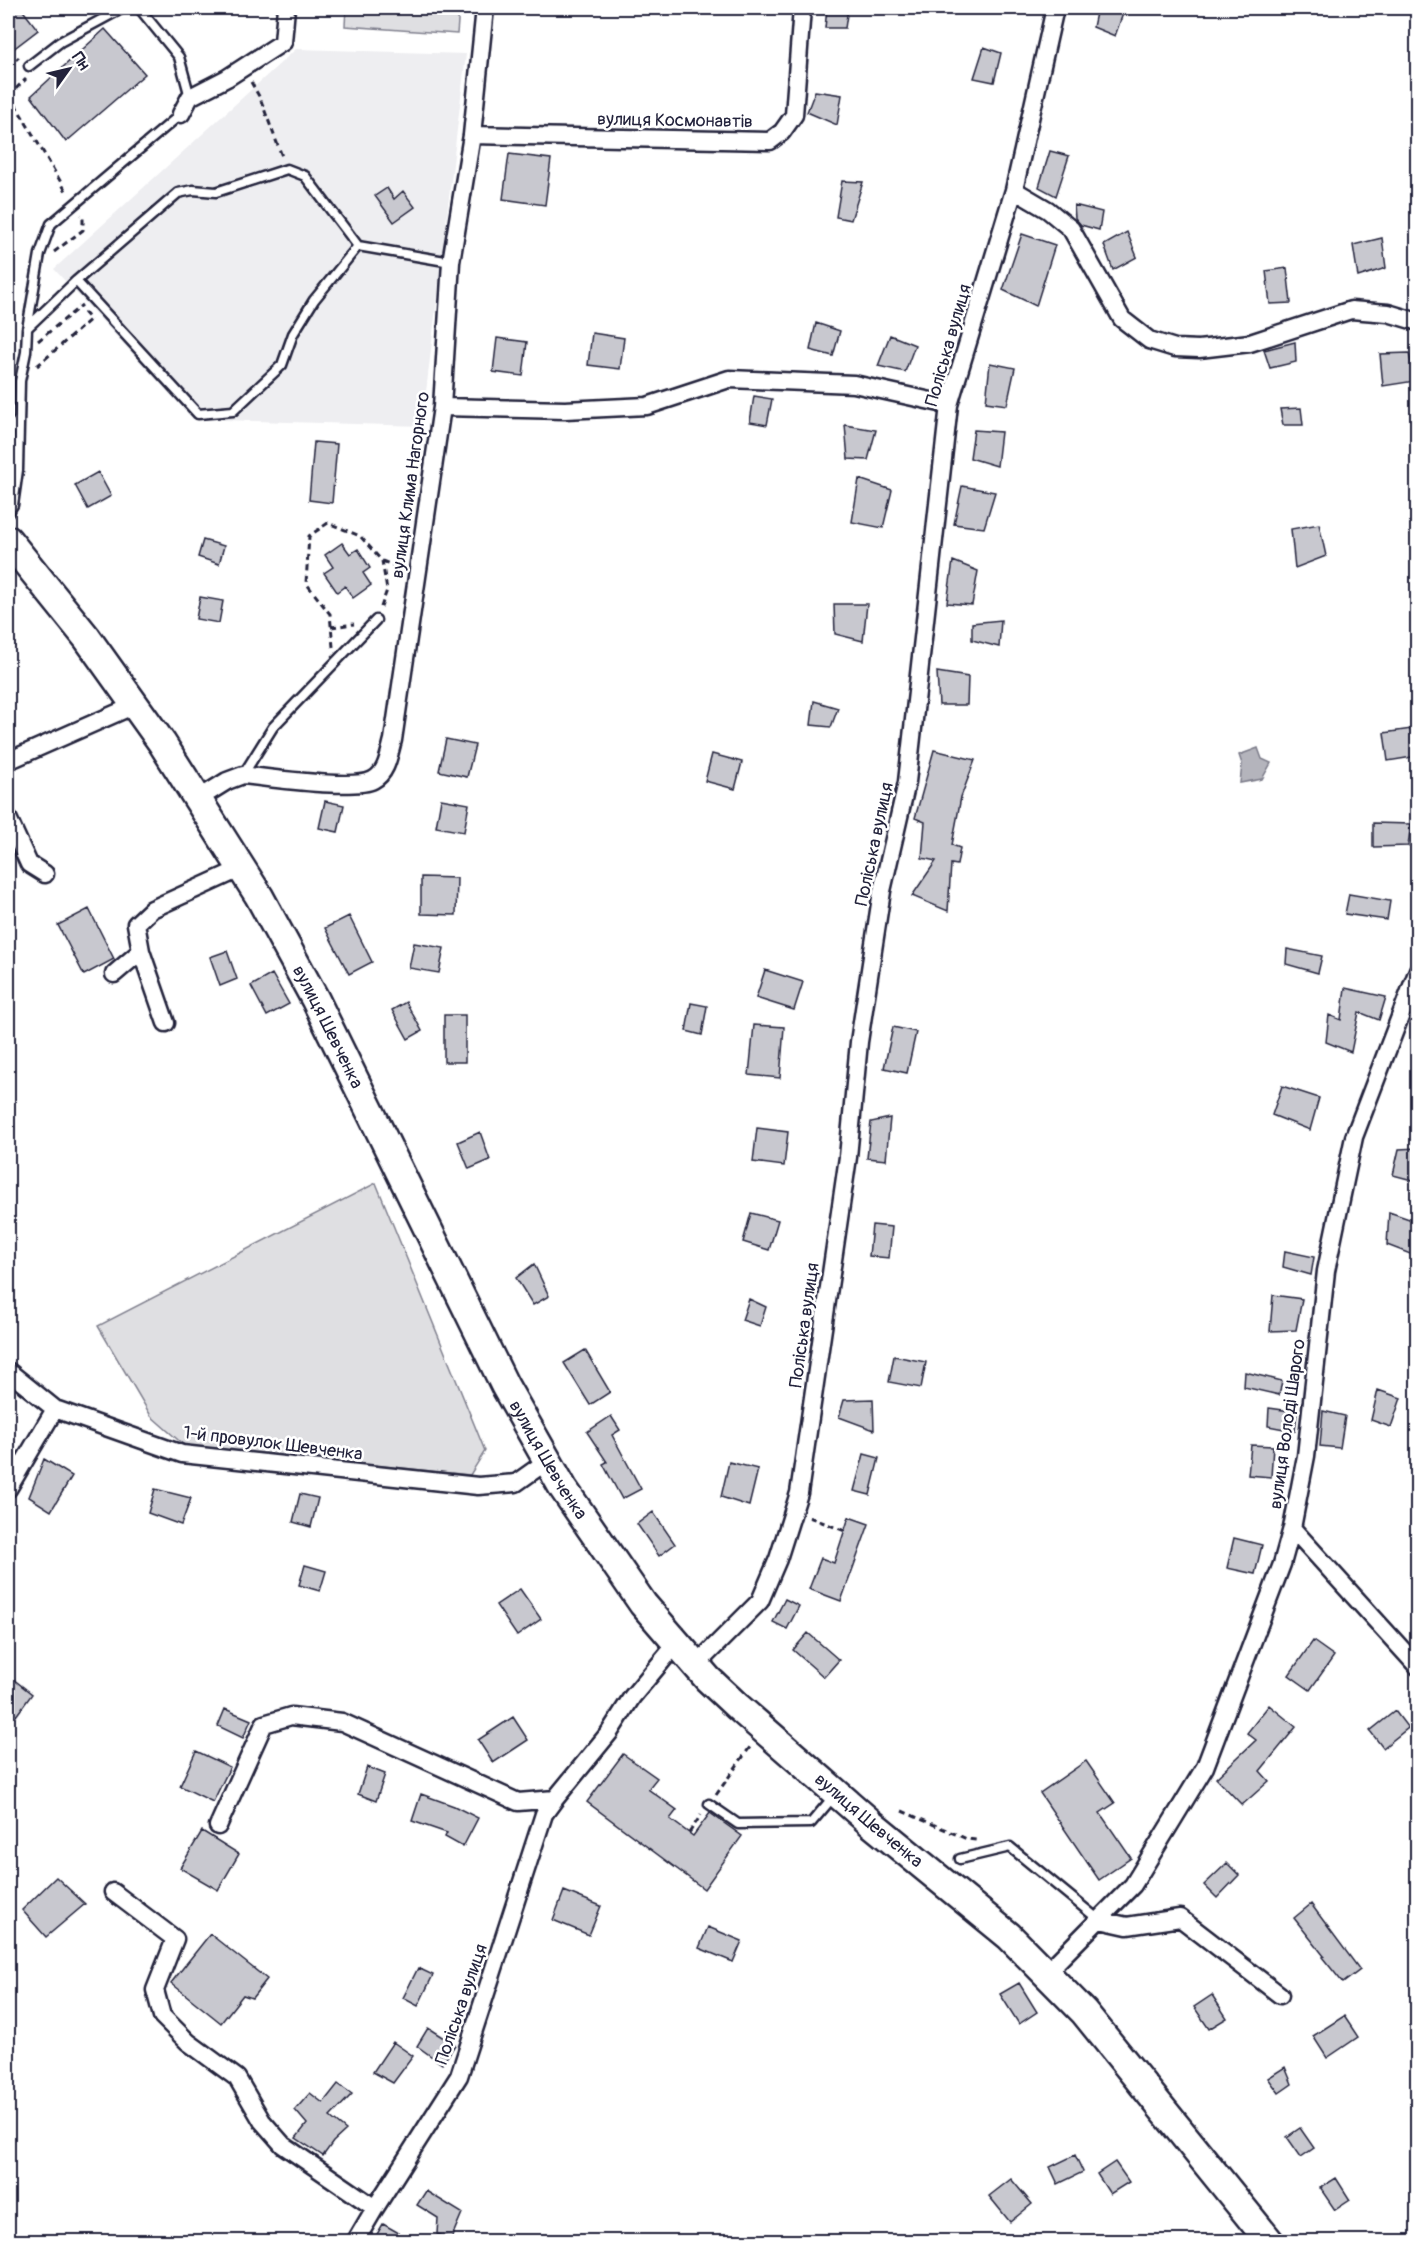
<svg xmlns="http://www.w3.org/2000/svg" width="1425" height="2249" viewBox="0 0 1425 2249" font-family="Pangolin,sans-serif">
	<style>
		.built { fill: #eeeef1 }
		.green { fill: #dfdfe2; stroke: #80808e; stroke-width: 1.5 }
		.water { fill: #b4b4bc; stroke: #7a7a88; stroke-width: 1.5 }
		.building { fill: #c8c8cf; stroke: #22223b; stroke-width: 1.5 }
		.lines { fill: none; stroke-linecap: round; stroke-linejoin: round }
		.service-casing { stroke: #22223b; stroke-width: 13 }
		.minor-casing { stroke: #22223b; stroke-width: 21 }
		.primary-casing { stroke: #22223b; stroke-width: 32 }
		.path { stroke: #22223b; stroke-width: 3; stroke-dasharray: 6 4.5; stroke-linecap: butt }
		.service { stroke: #fff; stroke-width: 8 }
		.minor { stroke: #fff; stroke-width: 16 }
		.primary { stroke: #fff; stroke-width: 27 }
		.labels { text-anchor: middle; stroke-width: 5; stroke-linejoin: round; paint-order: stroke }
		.street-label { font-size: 18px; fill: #22223b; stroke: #fff }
	</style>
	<rect width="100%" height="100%" fill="#fff"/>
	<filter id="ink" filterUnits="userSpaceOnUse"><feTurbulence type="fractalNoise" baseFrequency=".0167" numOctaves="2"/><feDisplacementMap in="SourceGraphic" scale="12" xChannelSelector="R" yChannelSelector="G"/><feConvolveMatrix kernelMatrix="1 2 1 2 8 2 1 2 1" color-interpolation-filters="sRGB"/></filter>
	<g filter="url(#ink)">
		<path class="built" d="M296,49L466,54L422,426L193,419L54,269Z"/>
		<path class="green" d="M346,8H459L457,34L345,26Z
			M376,1183L485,1451L470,1475L185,1446L151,1416L98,1326Z"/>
		<path class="water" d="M1258,748L1262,759L1271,763L1262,779L1240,783L1242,764L1239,755Z"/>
		<path class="building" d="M8,8H21L38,30L8,53Z
			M827,8H848L845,28H825Z
			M1097,8H1125L1115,36L1093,27Z
			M105,29L145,74L66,142L31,96Z
			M984,47L1001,53L994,82L974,78Z
			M815,91L842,95L837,125L807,112Z
			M1050,151L1069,156L1056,196L1039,187Z
			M509,154L551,159L545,205L503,199Z
			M842,181L863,182L851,220L836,217Z
			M387,188L394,199L403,191L415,207L394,222L375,196Z
			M1074,205L1102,212L1099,230L1081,225L1075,218Z
			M1127,232L1137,257L1113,270L1104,245Z
			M1022,234L1055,245L1036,306L1003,290Z
			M1382,238L1386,268L1358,277L1353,245Z
			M1287,268L1291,303L1270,304L1266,271Z
			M816,323L840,331L833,356L810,350Z
			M592,333L624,338L620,369L588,365Z
			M890,335L915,345L905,372L878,366Z
			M497,338L527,342L523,376L493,372Z
			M1295,342L1296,362L1270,368L1264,350Z
			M1409,353L1415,381L1383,386L1380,354Z
			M990,363L1015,368L1007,405L986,402Z
			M754,396L772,399L767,425L750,422Z
			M1301,408L1303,425H1283L1280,409Z
			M845,425L876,430L868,460L848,459Z
			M974,430L1001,432L997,466L970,458Z
			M314,442L337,444L332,503L309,500Z
			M98,472L111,496L88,509L75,485Z
			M859,479L892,490L883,528L852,522Z
			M962,486L995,492L984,528L954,524Z
			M1319,524L1326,556L1295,568L1291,529Z
			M203,540L224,546L219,564L198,557Z
			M342,543L350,554L358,549L370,568L363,573L371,585L353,598L345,586L337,592L324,573L333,567L325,555Z
			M953,561L978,571L972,605L947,603Z
			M200,597L223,601L219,623L196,619Z
			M834,604H867L863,641L835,634Z
			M1001,620L999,647L972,640V623Z
			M937,672L968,677L967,705H939Z
			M814,701L838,708L831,727L811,725Z
			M1418,728V756L1388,761L1384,733Z
			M446,739L475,745L467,777L439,771Z
			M934,750L975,760L961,797L952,845L960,848L957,865L951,864L948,911L912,896L936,861L922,858L925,822L915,818Z
			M712,754L742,762L735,789L705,781Z
			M441,799L469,804L464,832L436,827Z
			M325,801L344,805L338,832L319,828Z
			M1373,823L1411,824L1408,846L1373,847Z
			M421,877L457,878L456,915L421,914Z
			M1349,894L1390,901L1387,920L1345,914Z
			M89,909L114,959L84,975L58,925Z
			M349,916L372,962L349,974L325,928Z
			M414,943L444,948L439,973L409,968Z
			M1287,949L1322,956L1318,973L1286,964Z
			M227,951L237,979L220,986L210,957Z
			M765,970L803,982L794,1010L756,998Z
			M272,974L289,1004L267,1016L251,986Z
			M1345,988L1386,997L1379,1020L1359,1012L1351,1052L1326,1042L1329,1015L1341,1020Z
			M406,1002L422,1031L408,1039L392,1010Z
			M691,1003L707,1006L702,1035L686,1031Z
			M444,1015H465V1062H444Z
			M754,1025L784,1027L780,1078L749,1075Z
			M893,1027L916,1032L907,1073L884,1068Z
			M1282,1086L1319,1098L1310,1130L1272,1115Z
			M890,1118L886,1160L867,1158L871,1122Z
			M757,1128L788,1132L784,1166L753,1162Z
			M480,1132L490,1160L469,1169L458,1142Z
			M1418,1148L1416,1181L1393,1175L1399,1149Z
			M1389,1212L1418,1222V1257L1387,1245Z
			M751,1213L778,1220L769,1250L743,1242Z
			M872,1225L892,1227L889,1258L869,1256Z
			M1285,1251L1314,1257L1311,1275L1283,1267Z
			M534,1264L549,1296L533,1305L516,1278Z
			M1273,1295L1302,1299L1296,1330L1270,1331Z
			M749,1299L766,1307L760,1326L742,1320Z
			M585,1350L610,1392L590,1405L564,1363Z
			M894,1356L926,1362L921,1388L889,1382Z
			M1245,1372L1282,1381L1279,1395L1244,1387Z
			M1378,1390L1401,1398L1391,1427L1371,1420Z
			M873,1399L874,1430L839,1417L844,1400Z
			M1269,1408L1297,1412L1295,1431L1268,1426Z
			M1323,1411L1345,1416L1340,1448L1320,1446Z
			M611,1416L620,1430L612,1435L641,1489L622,1499L603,1464L607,1462L587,1432Z
			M1251,1445L1273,1446L1271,1477L1248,1475Z
			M864,1454L879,1458L870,1495L854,1491Z
			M44,1459L72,1476L51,1511L29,1497Z
			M729,1462L758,1469L749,1506L721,1497Z
			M155,1489L191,1498L181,1525L148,1513Z
			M300,1494L318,1498L311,1527L293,1522Z
			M653,1512L675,1544L659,1556L637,1524Z
			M849,1517L869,1524L841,1601L809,1589L821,1558L834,1563Z
			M1234,1538L1262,1545L1255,1574L1227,1568Z
			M305,1565L326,1571L320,1591L299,1585Z
			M520,1589L541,1619L517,1636L496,1605Z
			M785,1599L799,1606L787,1629L773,1622Z
			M808,1633L839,1660L824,1677L793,1650Z
			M1313,1641L1334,1656L1310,1690L1289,1675Z
			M8,1675L32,1694L16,1716L8,1708Z
			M1269,1705L1296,1727L1260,1771L1269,1781L1242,1805L1216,1778L1256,1740L1247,1733Z
			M225,1709L251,1720L243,1738L218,1726Z
			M1395,1711L1408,1728L1383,1748L1370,1731Z
			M513,1717L528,1740L493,1763L478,1740Z
			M196,1751L230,1767L213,1802L180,1786Z
			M623,1754L657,1778L648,1789L677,1810L670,1819L693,1836L710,1813L742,1836L704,1889L587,1802Z
			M1086,1761L1115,1803L1100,1813L1131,1858L1099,1880L1040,1793Z
			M367,1767L385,1774L376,1801L358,1794Z
			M421,1794L454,1806L478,1818L463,1847L445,1837L447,1833L412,1821Z
			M202,1831L239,1854L218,1890L180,1868Z
			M1227,1863L1239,1875L1217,1898L1204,1885Z
			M56,1877L85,1904L46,1937L22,1910Z
			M564,1891L601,1906L589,1935L553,1920Z
			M1311,1904L1360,1970L1343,1983L1322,1957L1324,1956L1294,1918Z
			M708,1927L742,1941L733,1962L699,1948Z
			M210,1934L267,1979L252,1998L243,1995L221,2023L171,1983Z
			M418,1968L433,1975L418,2006L403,1998Z
			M1019,1983L1037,2012L1019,2024L1000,1994Z
			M1212,1995L1227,2018L1209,2029L1194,2007Z
			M1344,2016L1358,2037L1327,2058L1313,2036Z
			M428,2028L455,2045L442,2064L417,2046Z
			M393,2042L413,2056L393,2083L373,2072Z
			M1285,2067L1292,2084L1279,2093L1268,2078Z
			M338,2084L352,2094L330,2117L346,2130L333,2142L323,2156L296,2138L307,2124L295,2110L310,2093L323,2103Z
			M1300,2128L1314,2148L1301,2157L1287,2137Z
			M1075,2155L1083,2172L1058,2184L1050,2167Z
			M1115,2162L1129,2182L1110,2194L1097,2174Z
			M1336,2178L1350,2200L1335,2210L1320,2188Z
			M1011,2179L1032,2204L1010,2222L989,2196Z
			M426,2191L462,2213L451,2239L437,2234L438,2218L417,2205Z
			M383,2224L413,2241H373Z"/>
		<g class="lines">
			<defs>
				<path id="service" d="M139,8L179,57L190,97
					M29,66L60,42L123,8
					M358,246L314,300L293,334L282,365L233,411L198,414L76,281L178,193L193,190L216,192L287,169L305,176L358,246L451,262
					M27,328L76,281
					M8,434L19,419
					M8,513L13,505L18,470L20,381L26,352L27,329L40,254L51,224L181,114
					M243,775L273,727L376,620
					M709,1804L738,1824L811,1823L834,1796
					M960,1859L1010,1847L1099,1920"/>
				<path id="minor" d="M181,114L190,97L227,78L283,42L286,8
					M472,135L770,141L782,132L794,115L802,8
					M1014,190L1048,210L1071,229L1122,319L1149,340L1175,348L1199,349L1250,343L1351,310L1388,313L1418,322
					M442,407L565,410L647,406L729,379L854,384L949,405
					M8,761L135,705
					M198,799L227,781L243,775C267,778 355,790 373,780C387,773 389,754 393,740L442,407L451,262L472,135L485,8
					M8,818L29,864L45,874
					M114,974L141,951
					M166,1023L141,951L136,924L152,909L242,868
					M8,1371L55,1409L182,1454L478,1486L516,1483L547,1461
					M8,1489L55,1409
					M1292,1528L1418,1667
					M696,1665L760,1601L778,1559L799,1493L848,1157L859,1042L882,891L907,782L949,405L1014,190L1055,8
					M218,1826L264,1724L291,1716L342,1722L518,1802L555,1799L609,1733L632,1697L677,1643
					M113,1892L175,1939L155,1990L162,2016L188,2042L237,2078L262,2121L283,2145L375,2208L459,2076L544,1814L555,1799
					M1100,1920L1127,1926L1180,1918L1280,1995
					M1046,1973L1133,1885L1205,1767L1282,1564L1292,1528L1306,1456L1326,1271L1354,1137L1418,970
					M355,2242L375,2208"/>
				<g id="primary">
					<path id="s1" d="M8,540L87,638L162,743L259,896L315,999L505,1386L563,1488L643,1604L708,1679L738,1707L872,1824L1009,1936L1084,2012L1270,2242"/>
				</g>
			</defs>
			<use href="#service" class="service-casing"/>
			<use href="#minor" class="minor-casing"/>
			<use href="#primary" class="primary-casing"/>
			<path class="path" d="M8,67L19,57
				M251,82L260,98L283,159
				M8,96L15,104L66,191
				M8,96L26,79
				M54,252L83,230V216L81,215
				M84,312L91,320
				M38,341L82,305
				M37,366L91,319
				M382,561L403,569
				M331,627L354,624
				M333,647L330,614L306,583L309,536L328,523L360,536L382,561L387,590L380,610
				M809,1517L845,1531
				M716,1795L750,1747
				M902,1811L967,1839L976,1840
				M689,1833L701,1815"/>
			<use href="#service" class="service"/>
			<use href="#minor" class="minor"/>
			<use href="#primary" class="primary"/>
		</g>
	</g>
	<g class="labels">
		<g class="street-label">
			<text transform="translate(675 120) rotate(1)" y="6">вулиця Космонавтів</text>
			<text transform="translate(948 345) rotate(-74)" y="6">Поліська вулиця</text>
			<text transform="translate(410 485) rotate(-82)" y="6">вулиця Клима Нагорного</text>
			<text transform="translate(874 844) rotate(-78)" y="6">Поліська вулиця</text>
			<text dy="6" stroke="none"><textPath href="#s1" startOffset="584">вулиця Шевченка</textPath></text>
			<text transform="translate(804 1325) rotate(-82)" y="6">Поліська вулиця</text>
			<text transform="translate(1287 1424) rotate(-82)" y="6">вулиця Володі Шарого</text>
			<text transform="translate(273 1443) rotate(7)" y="6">1-й провулок Шевченка</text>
			<text dy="6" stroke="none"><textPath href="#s1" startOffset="1070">вулиця Шевченка</textPath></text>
			<text dy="6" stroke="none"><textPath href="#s1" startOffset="1556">вулиця Шевченка</textPath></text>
			<text transform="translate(461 2004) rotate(-71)" y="6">Поліська вулиця</text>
		</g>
	</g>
	<rect width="1425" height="2249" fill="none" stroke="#fff" stroke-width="30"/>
	<rect x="15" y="15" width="1395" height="2219" fill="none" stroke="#22223b" stroke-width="2" filter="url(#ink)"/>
	<g transform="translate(69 69) rotate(56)" stroke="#ffffff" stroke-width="4.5" paint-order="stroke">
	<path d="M0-4.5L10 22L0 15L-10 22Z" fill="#22223b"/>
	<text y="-9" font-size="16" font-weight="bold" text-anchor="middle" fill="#22223b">Пн</text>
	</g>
</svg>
